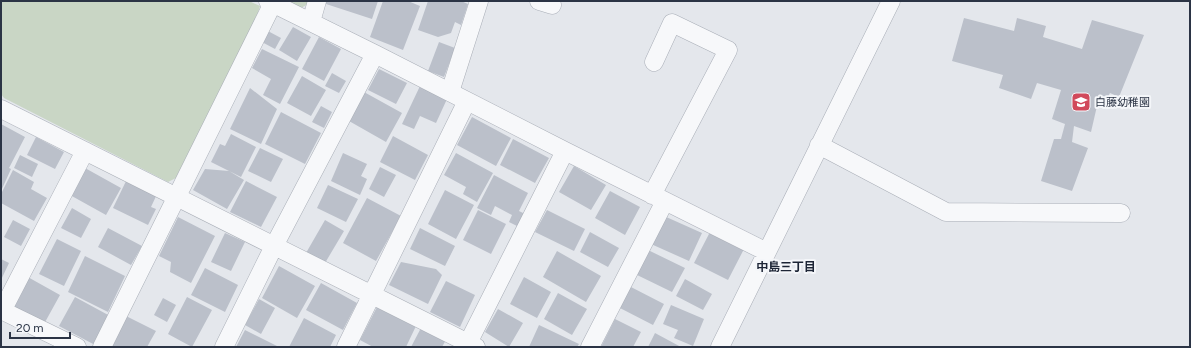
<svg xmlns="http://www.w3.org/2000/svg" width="1191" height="348" viewBox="0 0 1191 348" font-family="Figtree,'Noto Sans JP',sans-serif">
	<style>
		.green { fill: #c9d6c5 }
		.building { fill: #bbc0ca }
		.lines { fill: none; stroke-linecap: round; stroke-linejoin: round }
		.street-casing { stroke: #a9aeb7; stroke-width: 19 }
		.street { stroke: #f7f8fa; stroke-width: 18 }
		.labels { text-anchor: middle; stroke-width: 4; stroke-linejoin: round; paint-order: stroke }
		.poi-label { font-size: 11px; fill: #2b3445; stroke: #f4f6f9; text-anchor: start }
		.neighbourhood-label { font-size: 12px; font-weight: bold; fill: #1d2536; stroke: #f4f6f9 }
	</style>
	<rect width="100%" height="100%" fill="#e4e7ec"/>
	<path class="green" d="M1,1H249L260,6L257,16L178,177L168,182L4,98L1,94Z
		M287,1H311L310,3L301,8Z"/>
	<path class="building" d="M324,1H378L372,19L323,3Z
		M383,1H408L420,6L403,50L370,37Z
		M428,1H461L468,4L461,25L455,22L451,33L438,37L418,30Z
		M964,18L1014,31L1017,18L1046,26L1043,37L1082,49L1092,20L1144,35L1119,97L1110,93L1102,108L1097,106L1091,132L1074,126L1072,142L1088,148L1072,191L1041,181L1054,139H1061L1065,124L1052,119L1061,90L1037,83L1031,99L999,88L1003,75L952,61Z
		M293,27L311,37L297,61L279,50Z
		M266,30L281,38L275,49L260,41Z
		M319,37L341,49L324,81L302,69Z
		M439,42L455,48L444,77L428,71Z
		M262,49L299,67L280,104L263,95L271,79L252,68Z
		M379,69L407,83L396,104L368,90Z
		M332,73L346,81L339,93L325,86Z
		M302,76L326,90L311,116L287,103Z
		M420,86L447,99L436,123L420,116L414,129L402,124Z
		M250,88L277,109L261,144L230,129Z
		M364,92L402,113L386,142L349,121Z
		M321,106L332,112L324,128L312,122Z
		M281,112L321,133L305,164L265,144Z
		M472,117L511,138L496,166L457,145Z
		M1,124L25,137L9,168L11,169L1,191Z
		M231,134L256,147L241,177L211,162L220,144L225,146Z
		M393,136L428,155L415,180L380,162Z
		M36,137L64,152L55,169L27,155Z
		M513,139L549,158L535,183L500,165Z
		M260,148L283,159L271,182L248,171Z
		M343,153L367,164L361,176L367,179L360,195L331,181Z
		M456,153L493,173L477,202L463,194L466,187L444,175Z
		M20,155L38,164L32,177L14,168Z
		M574,166L606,185L591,210L559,192Z
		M380,167L396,175L384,197L369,189Z
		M85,168L121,188L106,215L70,195Z
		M205,169L229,171L244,180L227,209L193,190Z
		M13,170L34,182L31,189L47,198L34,221L1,203V194Z
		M494,175L528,193L519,211L527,215L521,228L509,222L512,215L495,206L491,215L477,208Z
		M128,177L158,192L151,207L156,209L148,225L113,208Z
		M246,181L277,197L261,227L230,212Z
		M328,185L358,199L346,222L317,208Z
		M445,190L474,205L456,239L428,224Z
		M610,191L640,207L625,235L595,218Z
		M367,198L401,216L376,261L343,243Z
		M72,208L91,219L81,238L61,228Z
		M478,210L506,224L491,254L463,240Z
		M547,210L585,229L574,251L535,232Z
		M664,216L702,233L689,261L651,244Z
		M178,217L215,236L191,283L170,272L171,262L159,256Z
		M13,220L30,229L21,246L4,237Z
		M325,220L344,231L325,263L306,253Z
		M108,228L142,246L131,265L98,247Z
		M420,228L455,246L445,266L410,249Z
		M590,232L619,248L608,267L580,252Z
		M710,232L744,249L728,280L694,263Z
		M225,233L245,242L231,271L211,262Z
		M57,239L81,251L64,286L39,274Z
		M648,250L685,268L672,292L635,274Z
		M557,251L601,276L586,302L543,277Z
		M85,256L125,276L108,312L68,292Z
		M1,259L9,263L1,280Z
		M401,262L436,269L442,275L428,304L389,285Z
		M279,266L315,286L297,318L262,298Z
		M205,268L238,285L225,312L191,295Z
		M26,276L60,295L44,324L10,306Z
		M524,277L551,292L537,318L510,304Z
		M685,279L712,294L703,310L676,296Z
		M446,281L475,295L460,327L430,312Z
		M321,283L357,303L343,330L306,310Z
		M629,286L664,304L653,325L618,307Z
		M558,293L587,309L572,335L544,319Z
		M75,297L110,316L95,345L59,326Z
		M187,297L212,310L192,347L168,334Z
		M163,298L176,305L167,322L154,315Z
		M259,299L275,308L261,334L245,325Z
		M671,305L704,319L693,346L674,338L678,330L663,324Z
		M377,307L416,326L406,347H373L360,340Z
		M498,309L523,323L509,347L485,332Z
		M126,316L156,331L147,347H112L110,346Z
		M304,318L336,335L330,347H289Z
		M615,319L641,332L633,347H601Z
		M539,325L579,344L577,347H529Z
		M422,326L447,338L442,347H411Z
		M245,330L279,347H236Z
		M655,333L681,347H648Z"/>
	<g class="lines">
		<defs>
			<path id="street" d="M268,1L375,54L565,151L767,252
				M539,1L552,5
				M311,22L317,1
				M450,92L479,1
				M1,109L476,347
				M819,145L946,212L1121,213
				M652,195L728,50L672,23L654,62
				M1,310L77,347
				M2,311L85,151
				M102,347L273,3
				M224,347L274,246L375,54
				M346,347L467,101
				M466,347L565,151
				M590,347L665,201
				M720,347L891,1"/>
		</defs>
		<use href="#street" class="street-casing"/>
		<use href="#street" class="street"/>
	</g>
	<defs>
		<symbol id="school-square" viewBox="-11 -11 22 22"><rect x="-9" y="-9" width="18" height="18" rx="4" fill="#d1495b" stroke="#f4f6f9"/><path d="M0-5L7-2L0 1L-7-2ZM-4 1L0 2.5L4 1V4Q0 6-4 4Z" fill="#fff"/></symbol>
	</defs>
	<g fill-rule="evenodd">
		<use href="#school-square" x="1070" y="91" width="22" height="22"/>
	</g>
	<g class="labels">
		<g class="poi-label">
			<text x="1095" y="106">白藤幼稚園</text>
		</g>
		<g class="neighbourhood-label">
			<text x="786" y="271">中島三丁目</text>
		</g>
	</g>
	<rect width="1191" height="348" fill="none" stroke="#2b3445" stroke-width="4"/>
	<path d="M10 332v6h60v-6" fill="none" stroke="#2b3445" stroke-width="2"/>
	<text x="16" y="332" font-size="12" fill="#2b3445" stroke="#f4f6f9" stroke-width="3" paint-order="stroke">20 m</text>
</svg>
